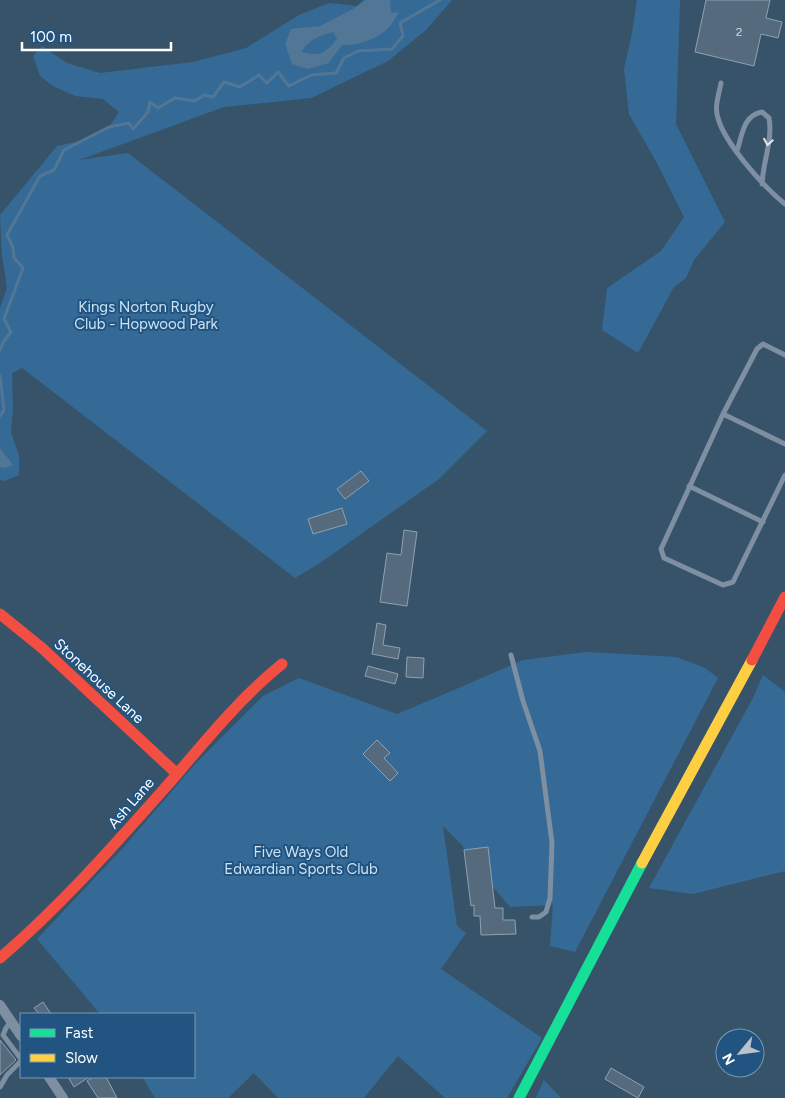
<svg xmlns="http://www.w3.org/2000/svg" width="785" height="1098" viewBox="0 0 785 1098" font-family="Figtree,sans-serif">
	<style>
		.green { fill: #356a97 }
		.water { fill: #527695; fill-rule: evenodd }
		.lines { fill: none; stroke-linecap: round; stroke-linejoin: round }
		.stream { stroke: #527695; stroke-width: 3 }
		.building { fill: #556b7d; stroke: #90a1af }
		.lane { stroke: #7d8fa0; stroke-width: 5 }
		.street { stroke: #7d8fa0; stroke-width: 10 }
		.fast { stroke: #16e098; stroke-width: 11 }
		.slow { stroke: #ffcf43; stroke-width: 11 }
		.jam { stroke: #f24e42; stroke-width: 11 }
		.oneway { stroke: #e5e9ec }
		.labels { text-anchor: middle; stroke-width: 4; stroke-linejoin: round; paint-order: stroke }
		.number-label { font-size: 12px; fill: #d4dade }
		.park-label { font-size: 15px; fill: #cbe3f6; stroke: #215480 }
		.street-label { font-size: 15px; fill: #fff; stroke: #215480 }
	</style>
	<rect width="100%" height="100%" fill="#37536a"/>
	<path class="green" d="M363,0H452L426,30L388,61L311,98L224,107L79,160L128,153L487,431L439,479L320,563L295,578L22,368L12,373L13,409L11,432L19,456V475L4,481L0,480V308L7,288L2,255L0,215L57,146L84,140L109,127L119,112L103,99L75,96L53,86L40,76L33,56L42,46L67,63L100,73L193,62L246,48L299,15L329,3L357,6Z
		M637,0H680L676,124L725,222L694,260L686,278L674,287L638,353L602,330L607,288L661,251L684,217L658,165L629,114L624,69L632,33Z
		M586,652L676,657L705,668L718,678L575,952L550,946L553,905L510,907L493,887L488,847L464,850L463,846L443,826L457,926L466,933L441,969L542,1038L507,1098H445L398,1056L364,1098H278L254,1073L228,1098H155L142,1077H194V1014H100L37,939L122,849L196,763L263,696L299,678L397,714L440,696L523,660Z
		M763,675L785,692V871L693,894L649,888L753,698Z
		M544,1080L561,1098H536Z"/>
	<path class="water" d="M366,0H390L391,13L399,12C396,16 394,22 390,26C380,38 358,46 342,45L329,63L308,69L292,64L285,44L291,29L320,26L353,9ZM333,32L337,39C326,53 320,57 302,52C308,39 320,36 333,32Z
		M0,448L13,465L5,468L0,467Z"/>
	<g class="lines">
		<path class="stream" d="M0,350L4,341L11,332L4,319L23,268L14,258L13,247L7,235L40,176L54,170L64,150L109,127L129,123L133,129L148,112L150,102L158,108L175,98L195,101L204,95L213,97L224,82L240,87L259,75L267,83L278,72L289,86L311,75L336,73L344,58L358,51L392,49L403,36L400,23L440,0
			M0,376L4,410L0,416"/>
	</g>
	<path class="building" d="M706,0H770L766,18L782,22L778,38L761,34L754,66L695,52Z
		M361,471L369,481L345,499L337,489Z
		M342,508L347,524L313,534L308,519Z
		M404,530L417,532L407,606L380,602L387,553L401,555Z
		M377,623L386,625L383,645L400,648L398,659L372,654Z
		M407,657L424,658L423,678L406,677Z
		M368,666L398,674L395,684L365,676Z
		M377,740L390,753L384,758L398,773L390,781L363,754Z
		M488,847L495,908H503V920H515L516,934L481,935L480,916H474V905L471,906L464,850Z
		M43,1002L51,1014H39L34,1008Z
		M0,1040L16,1060L0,1075Z
		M611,1068L644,1087L638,1098L605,1079Z
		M68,1077H89L74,1087Z
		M93,1077H106L117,1098H98L87,1081Z"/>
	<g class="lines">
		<path class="lane" d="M721,83C719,94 714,107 718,118C725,144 764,187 785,204
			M737,151C742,136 743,115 762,112L769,118C773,139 763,162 762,184
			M785,355L763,344L757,349L723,414L785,444
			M723,414L661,549L664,558L723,585L733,582L785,475
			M689,486L763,522
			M511,655L523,701L540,751L552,843L550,898L546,912L539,917H532
			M11,1021L6,1028L3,1035L21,1059
			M0,1087L7,1075L21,1061"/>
		<path class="street" d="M0,1005L21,1036
			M49,1077L63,1098"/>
		<path class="fast" d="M519,1098L642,863"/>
		<path class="slow" d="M642,863L752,660"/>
		<path class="jam" d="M0,614L42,648L176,773
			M752,660L785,597
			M0,958C63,904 117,842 172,780C206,740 241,697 282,664"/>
	</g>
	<defs><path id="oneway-chevron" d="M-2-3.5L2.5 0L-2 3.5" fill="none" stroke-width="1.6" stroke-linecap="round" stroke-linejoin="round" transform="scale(1.25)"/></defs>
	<use class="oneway" href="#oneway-chevron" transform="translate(768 142) rotate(99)"/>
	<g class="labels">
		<g class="number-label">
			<text x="739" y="36">2</text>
		</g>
		<g class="park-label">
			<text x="146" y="312">Kings Norton Rugby<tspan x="146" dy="17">Club - Hopwood Park</tspan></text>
			<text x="301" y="857">Five Ways Old<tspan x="301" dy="17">Edwardian Sports Club</tspan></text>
		</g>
		<g class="street-label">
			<text transform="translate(99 681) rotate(43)" y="5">Stonehouse Lane</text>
			<text transform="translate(131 803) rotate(-49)" y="5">Ash Lane</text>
		</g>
	</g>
	<rect x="20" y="1013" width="175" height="65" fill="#215480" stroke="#7a98b3"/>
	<rect x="30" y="1029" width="25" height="8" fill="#16e098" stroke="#7a98b3"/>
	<text x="65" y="1038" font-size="15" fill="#ffffff">Fast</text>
	<rect x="30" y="1054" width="25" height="8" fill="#ffcf43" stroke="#7a98b3"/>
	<text x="65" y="1063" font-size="15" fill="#ffffff">Slow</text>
	<g transform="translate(740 1053) rotate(241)"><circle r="24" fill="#215480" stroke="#7a98b3"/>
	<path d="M0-4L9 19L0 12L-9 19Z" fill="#b9c3cb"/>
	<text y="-8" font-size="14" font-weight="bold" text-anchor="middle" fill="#ffffff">N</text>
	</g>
	<path d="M22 42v8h149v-8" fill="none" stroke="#ffffff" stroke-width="2.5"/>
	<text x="30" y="42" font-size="15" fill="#ffffff" stroke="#215480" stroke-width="4" paint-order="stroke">100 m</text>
</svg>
